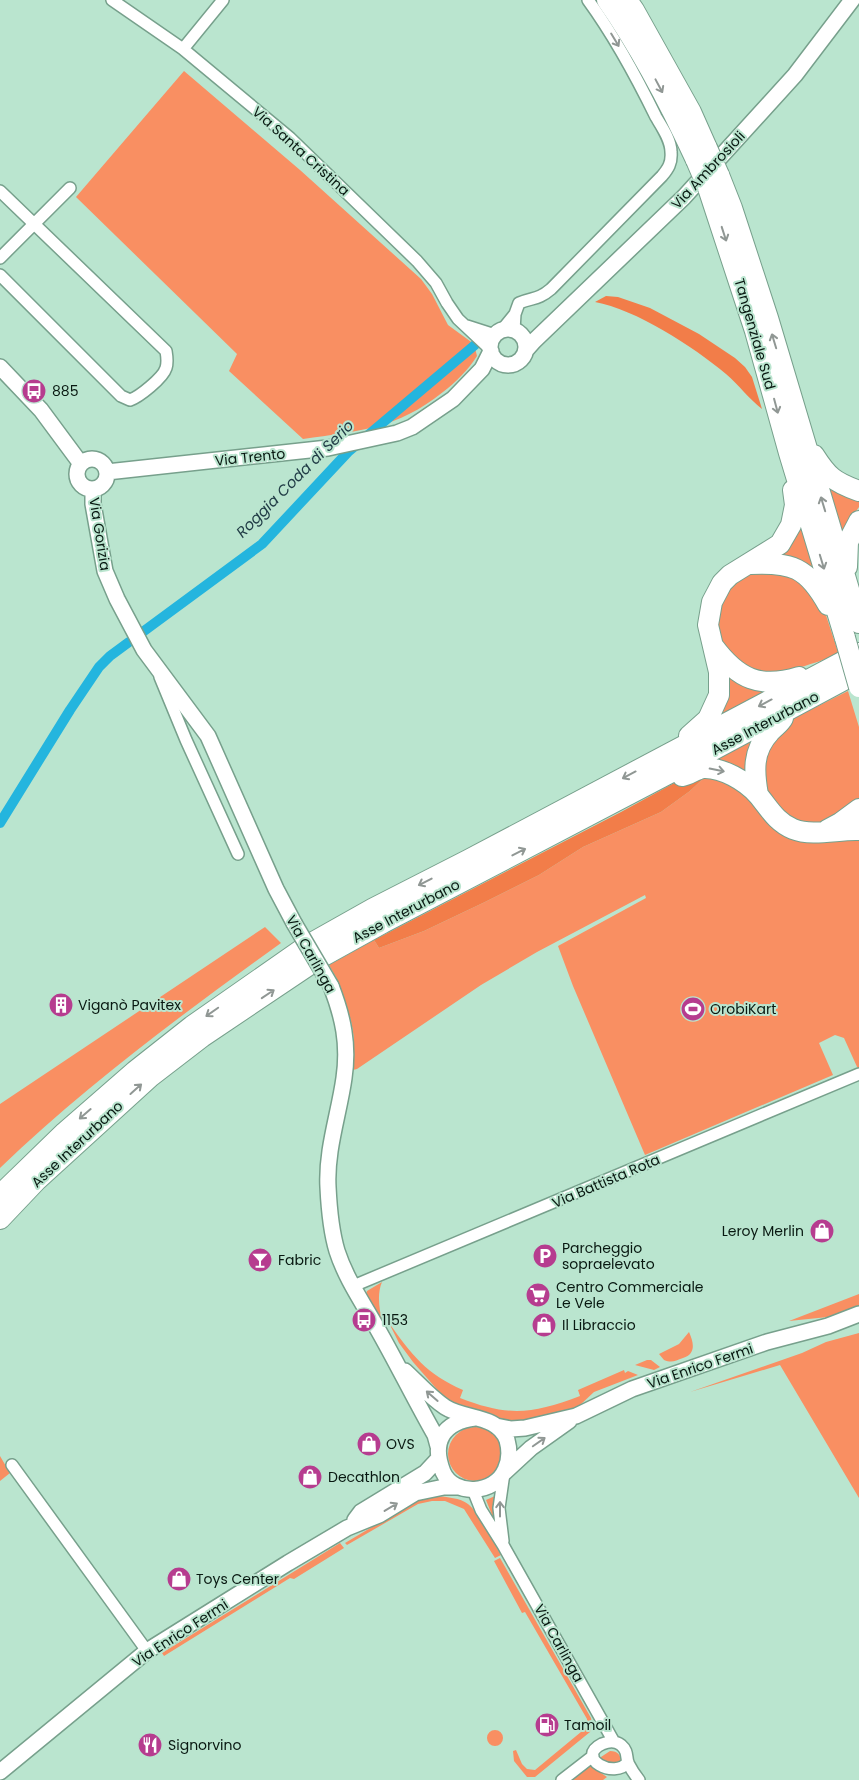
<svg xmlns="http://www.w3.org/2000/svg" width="859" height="1780" viewBox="0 0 859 1780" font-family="Poppins,sans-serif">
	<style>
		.green { fill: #f98f62 }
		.forest { fill: #f27d49 }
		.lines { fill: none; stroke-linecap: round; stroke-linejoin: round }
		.canal { stroke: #24b5de; stroke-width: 10 }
		.street-casing { stroke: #77a08c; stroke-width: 14 }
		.secondary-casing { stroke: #77a08c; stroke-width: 18 }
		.highway-casing { stroke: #77a08c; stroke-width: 22 }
		.street { stroke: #fff; stroke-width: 11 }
		.secondary { stroke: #fff; stroke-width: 15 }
		.highway { stroke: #fff; stroke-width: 20 }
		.secondary-bridge-casing { stroke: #77a08c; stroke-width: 18; stroke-linecap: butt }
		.highway-bridge-casing { stroke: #77a08c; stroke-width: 22; stroke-linecap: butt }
		.secondary-bridge { stroke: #fff; stroke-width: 15 }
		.highway-bridge { stroke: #fff; stroke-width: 20 }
		.oneway { stroke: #909794 }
		.labels { text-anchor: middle; stroke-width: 4; stroke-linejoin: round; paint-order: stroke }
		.street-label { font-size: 14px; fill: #081811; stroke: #bae5cf }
		.poi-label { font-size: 14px; fill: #081811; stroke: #bae5cf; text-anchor: start }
		.water-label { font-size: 15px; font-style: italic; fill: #213c46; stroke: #bae5cf }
	</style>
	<rect width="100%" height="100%" fill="#bae5cf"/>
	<path class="green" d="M184,71L300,170L421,279L432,294L448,325L474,344L477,356C468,370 456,382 443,392C397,429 359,431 303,439L229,371L237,354L76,197Z
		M821,477L859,497V507L852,517L841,545Z
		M799,518L820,578L765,558Z
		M743,573H791L822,603L839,655C824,659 783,675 769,674C740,672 710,642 718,611C722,596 733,584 743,573Z
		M724,672L783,686L708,726Z
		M848,691L859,727V801L824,823L799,824L766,799L764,751L790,720Z
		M757,736L750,773L705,764Z
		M707,775L736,783L771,824L859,836V1068L858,1069L844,1038L835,1035L819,1043L833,1075L645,1155L573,986L558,946L646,898L645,895L537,952L481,985L357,1069L353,1070C352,1061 354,1051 354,1042C353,1020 345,1000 334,981L337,979L329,965L374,940L379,948L424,931L485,902L539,875L583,847L661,812L690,791Z
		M265,927L281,943C184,1013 86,1085 0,1168V1104Z
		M382,1282C377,1293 379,1309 382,1320L378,1322L365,1297L367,1291Z
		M859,1294V1310L828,1317L789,1321Z
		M389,1323C412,1355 426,1374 463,1390L460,1398C509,1417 532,1414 580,1396L578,1390L624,1370L625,1373L628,1371L638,1375L594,1392L579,1406L568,1410L539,1419L513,1423L505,1421L492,1415L463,1411L441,1394L413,1362L399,1343Z
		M689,1332C694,1343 696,1354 683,1358C675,1361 672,1363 664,1360L659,1354L679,1344Z
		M859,1333V1498L780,1365L690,1392L802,1353L826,1342Z
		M647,1360H651L660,1367L654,1370L635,1365Z
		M448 1454a27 27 0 1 1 54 0a27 27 0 1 1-54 0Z
		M0,1456L10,1473L0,1481Z
		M437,1496C447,1497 460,1498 468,1504C481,1515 492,1540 501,1555L495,1558L464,1509L445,1501H432L418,1504L347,1545L345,1543L416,1501Z
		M495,1496L498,1530L486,1500Z
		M340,1543L344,1548L294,1579L290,1578L164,1656L162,1653Z
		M500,1558L591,1718L592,1724L590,1732L535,1777H527L514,1761L513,1751L516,1750L522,1764L527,1769L535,1770L587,1727V1719L525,1612L522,1613L494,1561Z
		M487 1738a8 8 0 1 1 16 0a8 8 0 1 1-16 0Z
		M610,1751C618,1751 621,1755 621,1763L609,1773L598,1759Z
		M593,1762L598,1771L607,1777L603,1780H571Z"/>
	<path class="forest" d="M606,296L618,297L650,308L699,334L735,358L745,367L752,377L762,409C749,399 739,385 726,374C694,347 635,309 595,302Z
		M707,775L690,791L661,812L583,847L539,875L485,902L424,931L379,948L374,940L621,812L676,782Z"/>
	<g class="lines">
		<path class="canal" d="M144,631L262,544L348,452L476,344
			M0,823L70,710L99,667L110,656L129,642"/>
		<defs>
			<path id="street" d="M112,0L183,49L290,138L417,261L436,283L447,303L458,319L490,349
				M183,49L223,0
				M0,191L166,351C167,357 168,362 166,368C163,378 139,397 130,400L121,396L0,275
				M0,258L70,188
				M467,326L495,335
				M502,330L515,314
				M514,330L515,314L519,303C534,297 538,300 551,289L662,176C668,169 672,163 671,152C671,140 662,127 656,117C636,76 615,37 588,0
				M160,677L186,740L238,854
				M351,1284H358L859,1074
				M12,1465L147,1651
				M473,1490L481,1510L503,1545L614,1742
				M503,1541L499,1508L504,1473
				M628,1762C615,1780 574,1758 602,1744C609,1741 616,1741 621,1745C628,1751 626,1756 628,1763C631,1769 635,1775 639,1780
				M562,1780L593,1756"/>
			<path id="secondary" d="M490 347a18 18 0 1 1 36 0a18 18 0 1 1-36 0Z
				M526,350L534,341L684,197L795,75L852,0
				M0,367L41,410L81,464
				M77 474a15 15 0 1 1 30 0a15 15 0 1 1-30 0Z
				M107,472L328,448L397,433L412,427L453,399L482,369L491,351
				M93,489V504L105,571L117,599L144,650L208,736L276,889L294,923
				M331,986C343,1017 349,1044 344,1078C339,1114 326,1150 328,1187C329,1208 331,1231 337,1251C346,1279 363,1303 377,1328C397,1363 415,1400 435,1435L438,1446
				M405,1371C418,1383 430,1397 445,1407C465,1420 497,1414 507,1440C510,1451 510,1460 505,1470C495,1494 454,1497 443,1472C431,1442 443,1422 475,1418
				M496,1426L511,1429L525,1428L576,1416L632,1389L767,1342L828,1326L859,1314
				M505,1472L531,1448L569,1421
				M355,1520L361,1512L425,1473L438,1459
				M0,1772L147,1651L288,1563L347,1528L379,1515L415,1493L444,1487H459"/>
			<path id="highway" d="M607,0C642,50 670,104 696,160
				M627,0L634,10L691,112L707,148
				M719,175L732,208L768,318L859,623
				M708,188L755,331L789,453L845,638
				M814,455C828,477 834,482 859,491
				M750,564C792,562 807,567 828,605
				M847,567L848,542L859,521
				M714,647C738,679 760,689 799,677
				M689,736L708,719L719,695V672L708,625L712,602L722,583L730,575L780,544L791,525L795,505L793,490
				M682,776C689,775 696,769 703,768C722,767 746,781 758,795C769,808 776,822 793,829C813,837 838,829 859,830
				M758,795C754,772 752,751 770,732C774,727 780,724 783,718
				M827,830L840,823L859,809
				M0,1195L65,1132L135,1071L192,1026L308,945L372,909L468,860L859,653
				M0,1219L37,1180L150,1077L202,1037L318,959L383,923L670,773L859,672"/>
		</defs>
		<use href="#street" class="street-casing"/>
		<use href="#secondary" class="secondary-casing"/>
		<use href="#highway" class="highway-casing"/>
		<use href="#street" class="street"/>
		<use href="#secondary" class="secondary"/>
		<use href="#highway" class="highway"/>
		<defs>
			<path id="secondary-bridge" d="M294,923L331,986"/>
			<path id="highway-bridge" d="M707,148L719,175
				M696,160L708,188
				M845,638L859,687"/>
		</defs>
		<use href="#secondary-bridge" class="secondary-bridge-casing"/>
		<use href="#highway-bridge" class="highway-bridge-casing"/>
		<use href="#secondary-bridge" class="secondary-bridge"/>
		<use href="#highway-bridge" class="highway-bridge"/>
	</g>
	<defs><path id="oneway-shaft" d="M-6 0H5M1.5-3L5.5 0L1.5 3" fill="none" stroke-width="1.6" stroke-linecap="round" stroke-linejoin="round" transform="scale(1.25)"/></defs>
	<g class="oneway">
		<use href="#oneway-shaft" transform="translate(615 40) rotate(59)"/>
		<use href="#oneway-shaft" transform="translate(659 86) rotate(62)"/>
		<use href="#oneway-shaft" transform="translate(724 234) rotate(72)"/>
		<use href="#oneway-shaft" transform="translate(774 341) rotate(-107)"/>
		<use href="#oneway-shaft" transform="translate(776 406) rotate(75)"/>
		<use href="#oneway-shaft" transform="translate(823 504) rotate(-107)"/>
		<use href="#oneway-shaft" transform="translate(822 562) rotate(73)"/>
		<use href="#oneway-shaft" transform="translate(765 703) rotate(152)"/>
		<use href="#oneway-shaft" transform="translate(717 770) rotate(11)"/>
		<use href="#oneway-shaft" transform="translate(629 775) rotate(152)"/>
		<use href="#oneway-shaft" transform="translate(519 852) rotate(-27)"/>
		<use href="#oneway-shaft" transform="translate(425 882) rotate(153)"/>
		<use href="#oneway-shaft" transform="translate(268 994) rotate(-34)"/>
		<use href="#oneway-shaft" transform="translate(212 1012) rotate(145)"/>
		<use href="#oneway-shaft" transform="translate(136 1089) rotate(-42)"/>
		<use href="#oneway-shaft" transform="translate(85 1114) rotate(139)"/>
		<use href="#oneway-shaft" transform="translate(432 1396) rotate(-139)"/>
		<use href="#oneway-shaft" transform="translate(539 1442) rotate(-35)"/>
		<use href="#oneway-shaft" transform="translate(391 1507) rotate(-31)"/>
		<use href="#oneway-shaft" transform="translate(500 1509) rotate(-90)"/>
	</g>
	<defs>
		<symbol id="bus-disc" viewBox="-11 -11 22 22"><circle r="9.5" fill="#b63c8f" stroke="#bae5cf"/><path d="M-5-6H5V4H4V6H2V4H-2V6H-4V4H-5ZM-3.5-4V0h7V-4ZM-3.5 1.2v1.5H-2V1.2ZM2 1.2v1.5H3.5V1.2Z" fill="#fff"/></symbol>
		<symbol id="building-disc" viewBox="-11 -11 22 22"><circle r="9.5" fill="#b63c8f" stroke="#bae5cf"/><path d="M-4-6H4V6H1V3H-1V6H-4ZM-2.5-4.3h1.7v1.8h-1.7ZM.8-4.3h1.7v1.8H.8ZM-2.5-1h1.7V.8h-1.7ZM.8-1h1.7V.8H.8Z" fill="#fff"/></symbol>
		<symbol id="stadium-disc" viewBox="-11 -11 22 22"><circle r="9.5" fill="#b63c8f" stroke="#bae5cf"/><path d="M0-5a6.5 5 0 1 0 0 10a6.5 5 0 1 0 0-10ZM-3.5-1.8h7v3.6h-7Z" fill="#fff"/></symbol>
		<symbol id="shop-disc" viewBox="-11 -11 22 22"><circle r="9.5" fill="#b63c8f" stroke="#bae5cf"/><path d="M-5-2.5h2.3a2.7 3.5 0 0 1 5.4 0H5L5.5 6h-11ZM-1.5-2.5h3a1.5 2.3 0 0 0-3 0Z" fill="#fff"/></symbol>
		<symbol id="parking-disc" viewBox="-11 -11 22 22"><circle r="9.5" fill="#b63c8f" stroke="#bae5cf"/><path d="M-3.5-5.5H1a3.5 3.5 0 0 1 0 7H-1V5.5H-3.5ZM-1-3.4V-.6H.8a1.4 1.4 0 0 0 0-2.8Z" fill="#fff"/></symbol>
		<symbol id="bar-disc" viewBox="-11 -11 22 22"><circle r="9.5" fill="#b63c8f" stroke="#bae5cf"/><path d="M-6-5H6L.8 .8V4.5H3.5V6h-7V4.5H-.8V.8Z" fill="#fff"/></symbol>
		<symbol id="supermarket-disc" viewBox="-11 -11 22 22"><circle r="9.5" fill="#b63c8f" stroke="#bae5cf"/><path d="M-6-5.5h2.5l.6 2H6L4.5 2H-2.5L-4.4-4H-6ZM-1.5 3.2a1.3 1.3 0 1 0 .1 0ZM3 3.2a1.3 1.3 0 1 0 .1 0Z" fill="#fff"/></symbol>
		<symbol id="fuel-disc" viewBox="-11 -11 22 22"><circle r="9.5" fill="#b63c8f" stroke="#bae5cf"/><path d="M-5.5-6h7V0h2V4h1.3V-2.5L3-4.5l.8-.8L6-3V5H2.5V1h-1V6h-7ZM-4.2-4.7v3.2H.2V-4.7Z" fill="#fff"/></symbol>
		<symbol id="restaurant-disc" viewBox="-11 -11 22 22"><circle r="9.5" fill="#b63c8f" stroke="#bae5cf"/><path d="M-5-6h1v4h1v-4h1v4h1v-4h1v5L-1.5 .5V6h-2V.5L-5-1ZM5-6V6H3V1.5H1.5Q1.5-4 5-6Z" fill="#fff"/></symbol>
	</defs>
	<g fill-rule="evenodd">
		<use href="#bus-disc" x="20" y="377" width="28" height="28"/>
		<use href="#building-disc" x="47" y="991" width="28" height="28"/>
		<use href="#stadium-disc" x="679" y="995" width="28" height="28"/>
		<use href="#shop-disc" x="808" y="1217" width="28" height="28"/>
		<use href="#parking-disc" x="531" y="1242" width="28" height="28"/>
		<use href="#bar-disc" x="246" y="1246" width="28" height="28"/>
		<use href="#supermarket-disc" x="524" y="1281" width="28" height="28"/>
		<use href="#bus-disc" x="350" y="1306" width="28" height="28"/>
		<use href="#shop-disc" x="530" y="1311" width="28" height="28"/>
		<use href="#shop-disc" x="355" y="1430" width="28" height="28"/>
		<use href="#shop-disc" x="296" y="1463" width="28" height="28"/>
		<use href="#shop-disc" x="165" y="1565" width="28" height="28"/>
		<use href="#fuel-disc" x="533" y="1711" width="28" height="28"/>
		<use href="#restaurant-disc" x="136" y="1731" width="28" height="28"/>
	</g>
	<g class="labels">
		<g class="street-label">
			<text transform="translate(301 151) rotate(42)" y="5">Via Santa Cristina</text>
			<text transform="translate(708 170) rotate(-47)" y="5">Via Ambrosioli</text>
			<text transform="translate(755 334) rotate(74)" y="5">Tangenziale Sud</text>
			<text transform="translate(250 457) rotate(-6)" y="5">Via Trento</text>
			<text transform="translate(100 534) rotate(81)" y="5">Via Gorizia</text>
			<text transform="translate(765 723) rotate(-28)" y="5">Asse Interurbano</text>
			<text transform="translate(406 911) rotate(-28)" y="5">Asse Interurbano</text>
			<text transform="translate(311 954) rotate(61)" y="5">Via Carlinga</text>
			<text transform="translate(77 1144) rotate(-43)" y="5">Asse Interurbano</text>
			<text transform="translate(606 1181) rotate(-23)" y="5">Via Battista Rota</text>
			<text transform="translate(700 1366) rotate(-19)" y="5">Via Enrico Fermi</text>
			<text transform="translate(180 1633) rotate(-33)" y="5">Via Enrico Fermi</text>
			<text transform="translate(559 1643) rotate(61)" y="5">Via Carlinga</text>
		</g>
		<g class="poi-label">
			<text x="52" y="396">885</text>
			<text x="78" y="1010">Viganò Pavitex</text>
			<text x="710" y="1014">OrobiKart</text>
			<text x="804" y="1236" text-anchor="end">Leroy Merlin</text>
			<text x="562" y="1253">Parcheggio<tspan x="562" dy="16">sopraelevato</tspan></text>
			<text x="278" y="1265">Fabric</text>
			<text x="556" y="1292">Centro Commerciale<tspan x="556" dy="16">Le Vele</tspan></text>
			<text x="382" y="1325">1153</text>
			<text x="562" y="1330">Il Libraccio</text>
			<text x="386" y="1449">OVS</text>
			<text x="328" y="1482">Decathlon</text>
			<text x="196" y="1584">Toys Center</text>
			<text x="564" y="1730">Tamoil</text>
			<text x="168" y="1750">Signorvino</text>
		</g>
		<g class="water-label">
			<text transform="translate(295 479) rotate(-45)" y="5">Roggia Coda di Serio</text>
		</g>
	</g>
</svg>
